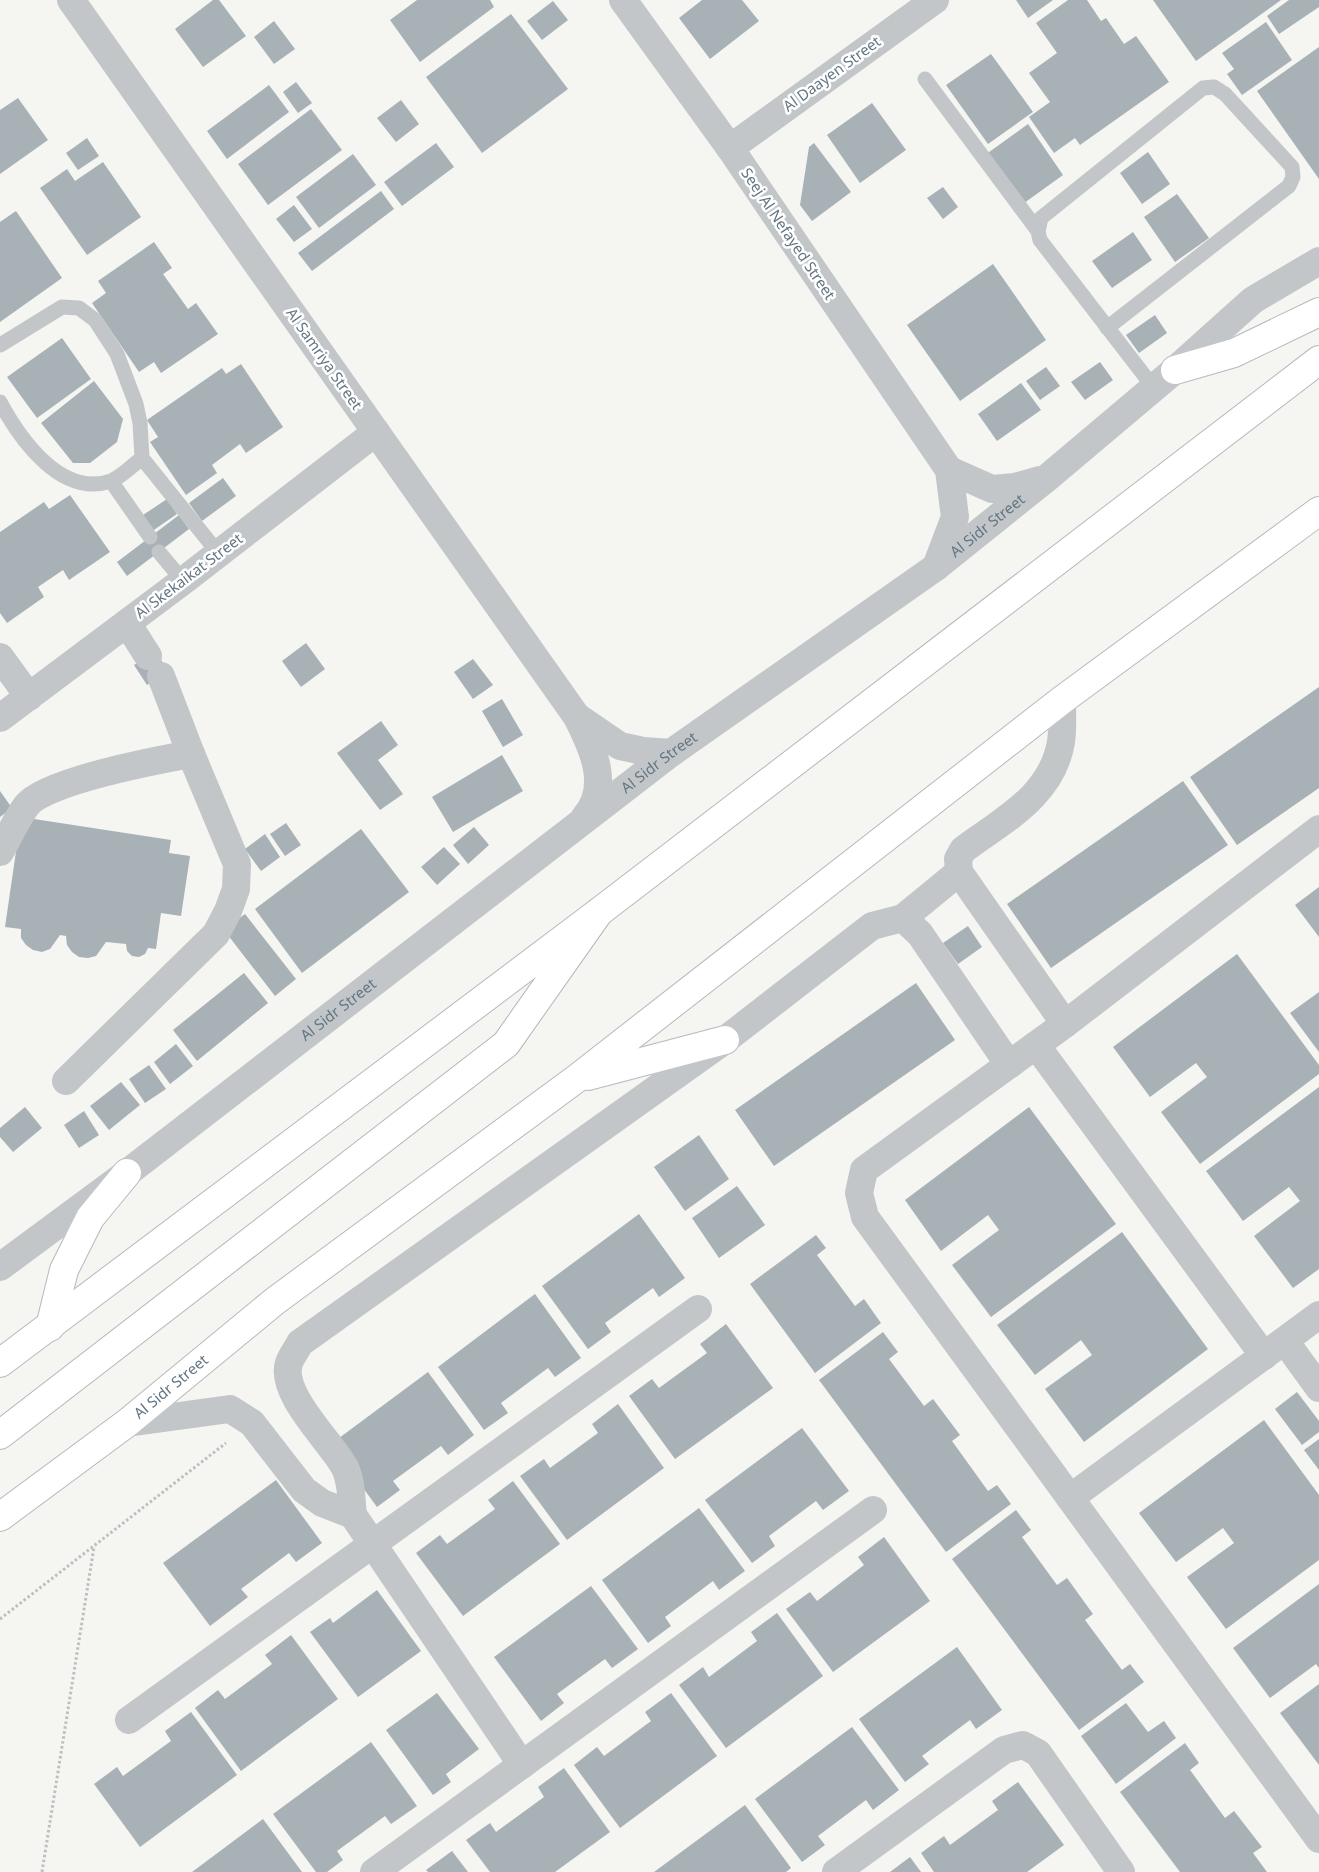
<svg xmlns="http://www.w3.org/2000/svg" width="1319" height="1872" viewBox="0 0 1319 1872" font-family="'Noto Sans',sans-serif">
	<style>
		.building { fill: #a8b1b6 }
		.lines { fill: none; stroke-linecap: round; stroke-linejoin: round }
		.secondary-casing { stroke: #b4babe; stroke-width: 30 }
		.primary-casing { stroke: #b3b8bb; stroke-width: 30 }
		.path { stroke: #bcbec0; stroke-width: 3; stroke-dasharray: 2.5 2.5; stroke-linecap: butt }
		.service { stroke: #c2c6c9; stroke-width: 15 }
		.minor { stroke: #c2c6c9; stroke-width: 28 }
		.secondary { stroke: #fff; stroke-width: 28 }
		.primary { stroke: #fff; stroke-width: 28 }
		.labels { text-anchor: middle; stroke-width: 5; stroke-linejoin: round; paint-order: stroke }
		.street-label { font-size: 15px; fill: #637683; stroke: #fff }
	</style>
	<rect width="100%" height="100%" fill="#f5f5f1"/>
	<path class="building" d="M213,0H219L246,36L203,67L175,29Z
		M417,0H490L494,7L420,62L390,20Z
		M702,0H742L759,21L710,59L679,18Z
		M1016,0H1053L1028,18Z
		M1068,0H1087L1101,21L1106,18L1124,44L1136,36L1169,82L1080,145L1075,138L1054,153L1029,117L1050,102L1029,73L1057,53L1036,23Z
		M1153,0H1281L1196,61Z
		M1289,0H1319V7L1279,34L1267,16Z
		M553,1L568,20L542,40L527,21Z
		M511,14L568,89L482,153L426,77Z
		M274,21L295,49L274,64L254,37Z
		M1266,22L1292,60L1242,95L1227,74L1234,69L1222,53Z
		M1319,47V179L1257,91Z
		M991,54L1033,112L988,144L946,85Z
		M296,82L312,103L298,113L283,92Z
		M269,85L289,112L227,159L207,131Z
		M18,98L48,140L0,174V110Z
		M401,100L419,124L396,142L377,118Z
		M872,103L906,150L860,183L827,135Z
		M311,109L342,150L268,205L238,164Z
		M1028,124L1063,175L1020,206L985,155Z
		M87,138L99,156L78,170L66,153Z
		M436,143L454,167L402,206L384,182Z
		M814,143L851,192L812,221L800,205L809,147Z
		M1148,152L1170,184L1142,204L1120,173Z
		M353,154L376,185L319,228L296,197Z
		M103,162L141,217L87,255L40,188L67,169L75,181Z
		M943,187L958,207L943,219L927,198Z
		M381,191L394,209L312,271L298,253Z
		M1177,194L1209,238L1175,262L1144,217Z
		M294,205L312,229L294,242L276,219Z
		M16,211L62,278L0,322V222Z
		M1133,232L1152,260L1112,288L1092,261Z
		M154,242L172,268L163,274L188,309L196,303L218,334L161,373L154,362L139,372L92,303L106,293L98,281Z
		M993,264L1046,340L960,401L907,325Z
		M1155,315L1167,333L1139,353L1126,335Z
		M62,338L91,379L37,418L7,377Z
		M1100,362L1113,380L1085,400L1071,382Z
		M241,364L283,427L246,453L240,444L212,465L217,473L186,495L150,442L158,437L147,420L222,368L226,374Z
		M1046,367L1060,386L1040,400L1026,381Z
		M94,381L123,419L117,442L90,463H73L41,423Z
		M1021,383L1041,410L997,441L978,414Z
		M223,478L236,496L202,521L189,503Z
		M70,495L110,552L69,580L63,570L38,587L44,597L7,623L0,613V532L44,502L49,509Z
		M167,499L177,514L148,534L137,519Z
		M179,515L189,529L127,576L117,562Z
		M306,643L325,669L301,687L282,661Z
		M156,651L168,672L147,685L134,665Z
		M473,659L493,685L473,699L454,672Z
		M1319,687V788L1237,845L1190,777Z
		M502,699L523,735L503,747L482,711Z
		M381,721L398,745L378,760L403,794L380,810L337,753Z
		M502,755L523,791L453,832L432,797Z
		M1183,781L1228,845L1051,968L1007,904Z
		M0,791L12,808L0,817Z
		M21,817L171,840L169,853L190,856L181,916L161,913L156,949L148,948L145,954L139,957L132,956L127,951L126,944L106,942L96,956L88,958L79,957L72,952L67,945L66,936L60,935L50,949L42,952L33,950L26,945L21,938V929L5,927Z
		M286,823L301,845L285,856L270,834Z
		M474,827L489,845L468,864L453,845Z
		M361,829L409,892L302,973L255,909Z
		M265,834L280,857L261,871L245,849Z
		M444,847L460,864L437,885L421,867Z
		M1319,887V937L1295,905Z
		M245,914L296,979L275,996L224,930Z
		M968,926L982,947L958,964L943,943Z
		M1237,954L1319,1065V1074L1200,1164L1161,1112L1207,1077L1196,1063L1150,1097L1113,1047Z
		M244,973L268,1003L197,1061L173,1030Z
		M916,983L955,1040L774,1166L735,1110Z
		M1319,992V1052L1290,1013Z
		M176,1044L193,1066L170,1084L154,1062Z
		M149,1065L166,1089L145,1103L129,1079Z
		M121,1082L140,1105L109,1130L90,1106Z
		M1319,1087V1269L1293,1288L1254,1236L1300,1201L1289,1187L1243,1221L1206,1171Z
		M25,1107L42,1128L13,1152L0,1137V1128Z
		M1029,1107L1116,1224L991,1317L952,1265L999,1230L988,1215L941,1251L905,1200Z
		M84,1111L99,1135L79,1148L64,1125Z
		M699,1135L729,1179L685,1211L654,1167Z
		M737,1186L765,1225L719,1258L692,1218Z
		M639,1214L685,1278L659,1297L653,1288L605,1323L611,1332L588,1349L542,1286Z
		M1122,1232L1208,1349L1084,1442L1045,1389L1092,1355L1081,1340L1035,1375L997,1325Z
		M816,1235L826,1248L817,1255L855,1306L864,1299L881,1323L815,1373L750,1284Z
		M535,1294L581,1358L555,1377L548,1368L501,1403L508,1413L484,1430L438,1367Z
		M726,1324L773,1388L675,1459L629,1396L652,1379L659,1388L707,1353L700,1344Z
		M883,1332L898,1352L889,1359L924,1406L933,1399L960,1435L952,1441L988,1491L997,1485L1011,1504L946,1552L819,1380Z
		M428,1372L474,1435L448,1455L441,1446L393,1481L400,1490L377,1507L331,1444Z
		M1297,1392L1319,1421V1432L1302,1445L1275,1409Z
		M618,1404L664,1468L567,1540L520,1476L544,1459L550,1468L598,1433L592,1424Z
		M1264,1420L1319,1495V1560L1226,1629L1187,1577L1234,1543L1223,1528L1176,1562L1139,1513Z
		M802,1428L849,1491L823,1510L816,1501L769,1536L775,1546L752,1563L705,1500Z
		M1319,1439V1470L1304,1450Z
		M276,1480L322,1543L296,1562L289,1553L241,1589L248,1597L210,1626L163,1563Z
		M513,1481L560,1544L463,1616L416,1553L440,1535L447,1544L495,1509L488,1500Z
		M699,1508L745,1571L719,1590L713,1581L665,1617L671,1626L648,1643L602,1580Z
		M1016,1510L1031,1530L1022,1537L1057,1585L1067,1578L1093,1614L1085,1620L1122,1670L1130,1664L1144,1682L1079,1730L952,1559Z
		M884,1537L930,1601L833,1672L786,1609L810,1592L817,1601L864,1565L858,1557Z
		M1319,1584V1668L1316,1664L1270,1698L1233,1648Z
		M591,1586L638,1649L612,1668L605,1659L557,1694L564,1703L541,1721L494,1657Z
		M377,1590L421,1651L358,1697L310,1632L330,1618L333,1623Z
		M777,1613L823,1676L726,1748L679,1685L703,1667L709,1677L757,1641L751,1632Z
		M291,1635L338,1699L241,1771L195,1708L218,1690L225,1699L272,1664L265,1655Z
		M957,1647L1002,1710L976,1729L970,1720L922,1756L929,1764L905,1782L859,1719Z
		M1319,1684V1765L1280,1713Z
		M437,1693L479,1749L446,1774L451,1782L433,1795L386,1730Z
		M671,1693L717,1756L620,1828L574,1765L597,1747L604,1756L651,1721L645,1712Z
		M1126,1703L1148,1732L1164,1721L1176,1738L1116,1784L1081,1736Z
		M191,1712L237,1775L140,1847L94,1784L117,1767L123,1776L171,1741L165,1731Z
		M852,1727L899,1790L873,1810L866,1800L818,1836L825,1845L802,1862L755,1799Z
		M371,1742L417,1806L391,1824L385,1816L337,1851L343,1860L327,1872H316L273,1814Z
		M1185,1743L1199,1763L1190,1770L1225,1818L1234,1811L1262,1847L1253,1853L1267,1872H1180L1120,1792Z
		M564,1768L610,1832L555,1872H490L466,1840L490,1823L496,1832L544,1797L538,1787Z
		M1018,1782L1064,1845L1027,1872H934L921,1853L944,1836L950,1845L998,1810L992,1801Z
		M745,1805L791,1868L786,1872H654Z
		M263,1819L302,1872H192Z
		M452,1851L468,1872H428L426,1870Z
		M910,1857L921,1872H890Z"/>
	<g class="lines">
		<defs>
			<g id="secondary">
				<path d="M1175,370L1234,353L1319,312"/>
				<path d="M588,1076L725,1040"/>
				<path d="M50,1327L64,1270L90,1218L127,1173"/>
				<path d="M0,1363L599,912L1319,360"/>
				<path id="s2" d="M0,1517L127,1423L275,1301L576,1079L1062,700L1319,511"/>
			</g>
			<path id="primary" d="M0,1435L506,1044L599,912"/>
		</defs>
		<use href="#secondary" class="secondary-casing"/>
		<use href="#primary" class="primary-casing"/>
		<path class="path" d="M0,1619L226,1443
			M42,1872L94,1547"/>
		<path class="service" d="M925,79L1038,231
			M1107,328L1289,186L1293,177L1292,167L1225,94L1214,87L1203,88L1041,218L1038,231L1040,240L1154,388
			M0,345L62,307L79,308L95,320L117,354L136,404L140,423L142,458L219,554
			M0,402C20,439 61,498 111,481C121,477 133,465 142,458
			M111,481L150,537
			M159,552L183,581"/>
		<g class="minor">
			<path d="M71,0L577,717C593,748 611,787 585,817"/>
			<path d="M623,0L730,148L949,470L955,517L936,567"/>
			<path d="M730,148L935,0"/>
			<path d="M949,470L992,489L1015,487L1040,480"/>
			<path d="M127,623L148,656"/>
			<path d="M0,657L29,697"/>
			<path d="M1062,700C1062,714 1063,729 1061,742C1052,796 1003,820 963,850L958,859L959,872L1065,1024"/>
			<path d="M0,718L183,581L376,432"/>
			<path d="M579,718L620,746L643,751L671,753"/>
			<path d="M1319,829L1065,1024L864,1170L859,1193L865,1217L1319,1839"/>
			<path d="M0,852C9,837 16,819 27,805C46,781 158,760 191,754"/>
			<path d="M903,918L959,872"/>
			<path d="M1036,1045L1264,1356"/>
			<path d="M66,1081L216,934L228,911L236,889L237,864L191,754L161,676"/>
			<path id="s1" d="M0,1267L127,1173L671,753L936,567L1047,478L1175,370L1253,300L1319,261"/>
			<path d="M1285,1341L1319,1388"/>
			<path d="M127,1423L230,1409L252,1423L304,1490L322,1503L353,1515"/>
			<path d="M1070,1498L1319,1315"/>
			<path d="M129,1720L698,1309"/>
			<path d="M522,1765L353,1515C351,1500 352,1480 344,1466C330,1441 279,1393 289,1363C291,1357 297,1349 300,1343L725,1040L872,926L903,918L920,934L1009,1065"/>
			<path d="M374,1872L873,1510"/>
			<path d="M836,1872L1004,1750L1023,1745L1038,1753L1121,1872"/>
		</g>
		<use href="#secondary" class="secondary"/>
		<use href="#primary" class="primary"/>
	</g>
	<g class="labels">
		<g class="street-label">
			<text transform="translate(832 74) rotate(-36)" y="5">Al Daayen Street</text>
			<text transform="translate(788 234) rotate(56)" y="5">Seej Al Nefayed Street</text>
			<text transform="translate(324 359) rotate(55)" y="5">Al Samriya Street</text>
			<text dy="5" stroke="none"><textPath href="#s1" startOffset="1235">Al Sidr Street</textPath></text>
			<text transform="translate(189 576) rotate(-37)" y="5">Al Skekaikat Street</text>
			<text dy="5" stroke="none"><textPath href="#s1" startOffset="830">Al Sidr Street</textPath></text>
			<text dy="5" stroke="none"><textPath href="#s1" startOffset="425">Al Sidr Street</textPath></text>
			<text dy="5" stroke="none"><textPath href="#s2" startOffset="215">Al Sidr Street</textPath></text>
		</g>
	</g>
</svg>
